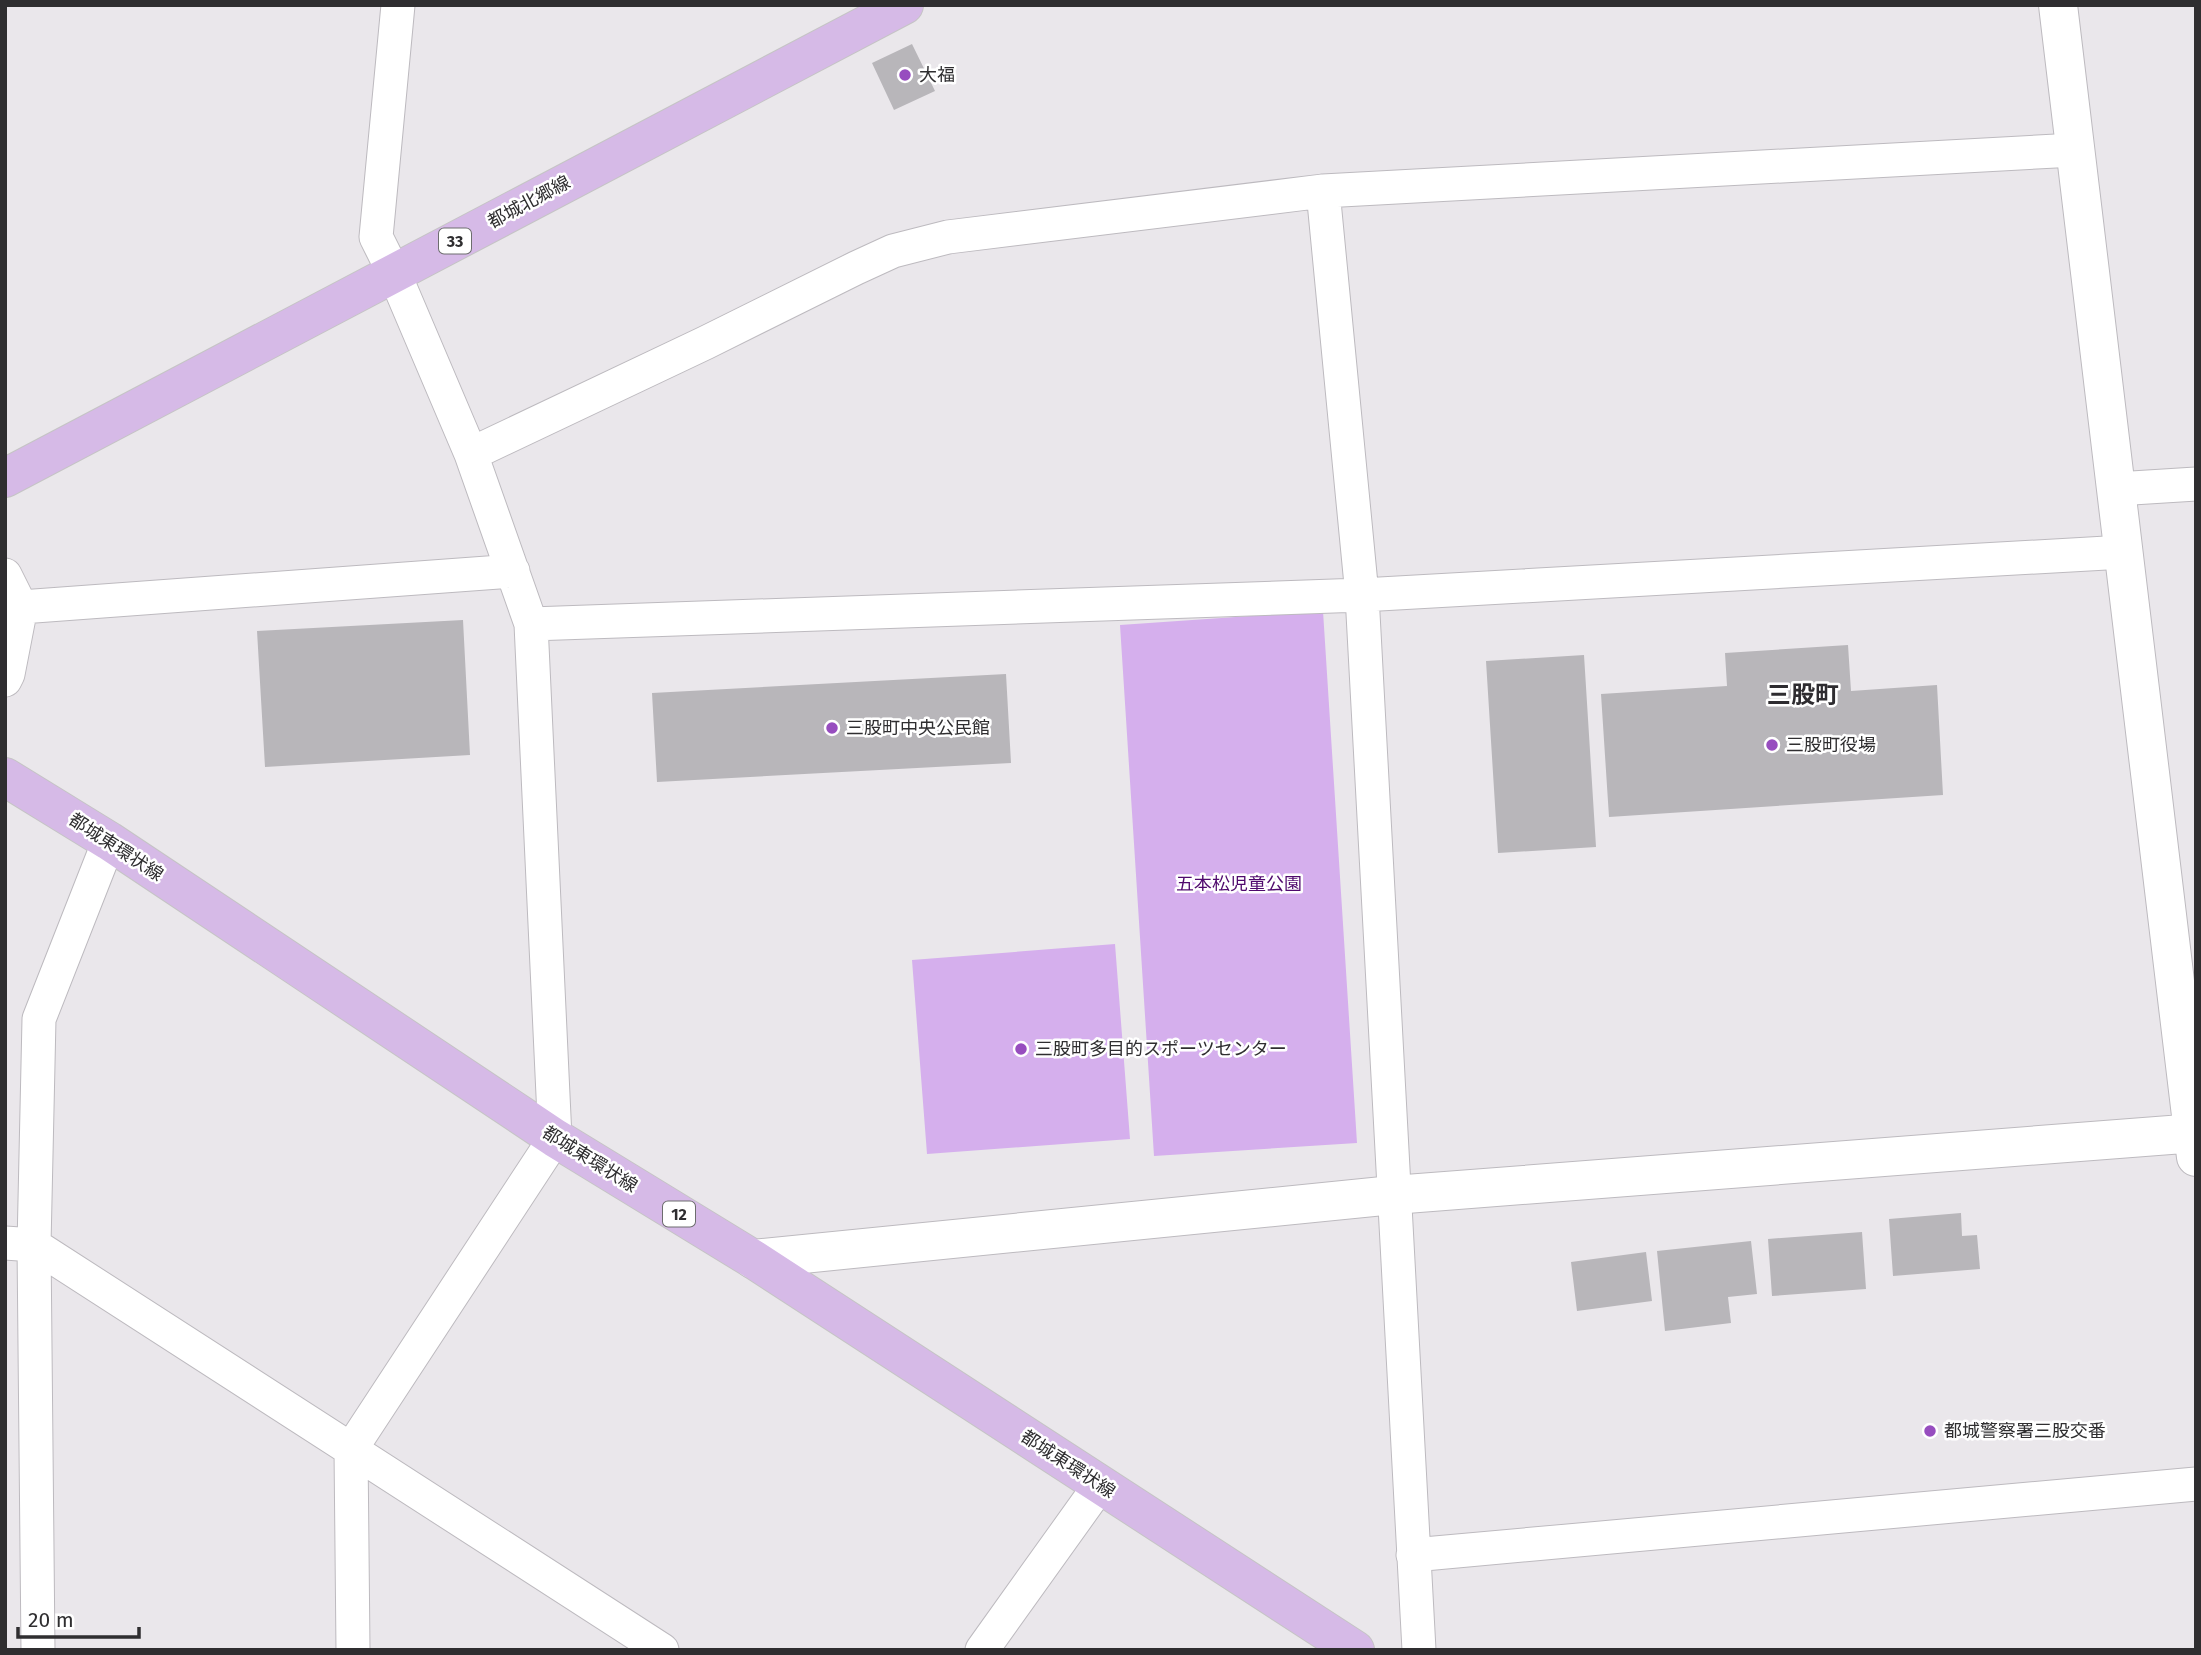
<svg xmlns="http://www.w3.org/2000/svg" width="2201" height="1655" viewBox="0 0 2201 1655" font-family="'Fira Sans','Noto Sans JP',sans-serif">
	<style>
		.green { fill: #d5afed }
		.building { fill: #b8b6ba }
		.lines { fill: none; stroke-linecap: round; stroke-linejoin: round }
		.street-casing { stroke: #bdbabf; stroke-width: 35 }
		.secondary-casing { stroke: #bdbabf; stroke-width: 40 }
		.primary-casing { stroke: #c5c4c5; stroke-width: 40 }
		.street { stroke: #fff; stroke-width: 33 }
		.secondary { stroke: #fff; stroke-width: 38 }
		.primary { stroke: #d6bae7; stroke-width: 38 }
		.poi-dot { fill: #974dbf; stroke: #fff; stroke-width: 2.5 }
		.labels { text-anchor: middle; stroke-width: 5; stroke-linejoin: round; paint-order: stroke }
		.shield { fill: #fff; stroke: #6d6d6e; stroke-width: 2 }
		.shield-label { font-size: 16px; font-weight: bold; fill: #2f2e30 }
		.poi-label { font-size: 18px; fill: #2f2e30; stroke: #fff; text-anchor: start }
		.street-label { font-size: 18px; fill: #2f2e30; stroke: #fff }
		.park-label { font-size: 18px; fill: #4f096d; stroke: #fff }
		.district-label { font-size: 24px; font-weight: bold; fill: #2e2c30; stroke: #fff }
	</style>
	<rect width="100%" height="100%" fill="#eae7eb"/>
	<path class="green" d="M1323,611L1357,1143L1154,1156L1120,625Z
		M1115,944L1130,1139L927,1154L912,960Z"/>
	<path class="building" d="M912,44L935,91L894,110L872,63Z
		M463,620L470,755L265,767L257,631Z
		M1848,645L1851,691L1937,685L1943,795L1609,817L1601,694L1727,686L1725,653Z
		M1584,655L1596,847L1498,853L1486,661Z
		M1006,674L1011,763L657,782L652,693Z
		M1961,1213L1962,1236L1977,1235L1980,1269L1893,1276L1889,1219Z
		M1862,1232L1866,1289L1772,1296L1768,1239Z
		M1751,1241L1757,1294L1728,1297L1731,1323L1665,1331L1657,1251Z
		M1646,1252L1652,1301L1577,1311L1571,1262Z"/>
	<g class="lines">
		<defs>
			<path id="street" d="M1323,191L1362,595L1419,1650
				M471,454L705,343L856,268L893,251L948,237L1323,191L2075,150
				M2116,489L2196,484
				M5,575L21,607L513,571
				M531,624L1362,595L2124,552
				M5,680L8,674L21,607
				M5,1243L34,1245L662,1650
				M1413,1555L2196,1484
				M38,1650L34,1245L39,1019L109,841
				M353,1650L351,1449L555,1138L531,624L471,454L394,273L376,237L398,5
				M982,1650L1100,1485"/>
			<path id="secondary" d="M2058,5L2196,1157
				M753,1259L1393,1195L2196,1133"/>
			<path id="primary" d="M5,478L904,5
				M5,777L109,841L555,1138L753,1259L1355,1650"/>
		</defs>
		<use href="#street" class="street-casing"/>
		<use href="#secondary" class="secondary-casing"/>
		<use href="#primary" class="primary-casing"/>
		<use href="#street" class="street"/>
		<use href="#secondary" class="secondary"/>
		<use href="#primary" class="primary"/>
	</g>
	<g class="poi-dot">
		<circle cx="905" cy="75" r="7"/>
		<circle cx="832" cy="728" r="7"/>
		<circle cx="1772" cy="745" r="7"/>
		<circle cx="1021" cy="1049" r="7"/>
		<circle cx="1930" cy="1431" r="7"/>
	</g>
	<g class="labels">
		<g class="shield">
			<rect x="439" y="228.5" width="32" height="25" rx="5"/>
			<rect x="663" y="1201.5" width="32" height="25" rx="5"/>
		</g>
		<g class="shield-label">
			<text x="455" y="247">33</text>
			<text x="679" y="1220">12</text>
		</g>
		<g class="poi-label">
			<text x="919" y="81">大福</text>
			<text x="846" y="734">三股町中央公民館</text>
			<text x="1786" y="751">三股町役場</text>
			<text x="1035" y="1055">三股町多目的スポーツセンター</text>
			<text x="1944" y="1437">都城警察署三股交番</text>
		</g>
		<g class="street-label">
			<text transform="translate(529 202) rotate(-28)" y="6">都城北郷線</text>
			<text transform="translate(116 847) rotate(33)" y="6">都城東環状線</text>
			<text transform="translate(590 1159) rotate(32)" y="6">都城東環状線</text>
			<text transform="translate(1068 1464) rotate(33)" y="6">都城東環状線</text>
		</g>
		<g class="park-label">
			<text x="1239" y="890">五本松児童公園</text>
		</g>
		<g class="district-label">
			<text x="1803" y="703">三股町</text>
		</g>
	</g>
	<rect width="2201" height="1655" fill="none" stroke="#2f2e30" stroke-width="14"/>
	<path d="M18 1627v10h121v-10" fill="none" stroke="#2f2e30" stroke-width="3.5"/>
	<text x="28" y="1627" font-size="21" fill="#2f2e30" stroke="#ffffff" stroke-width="5" paint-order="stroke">20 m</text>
</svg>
